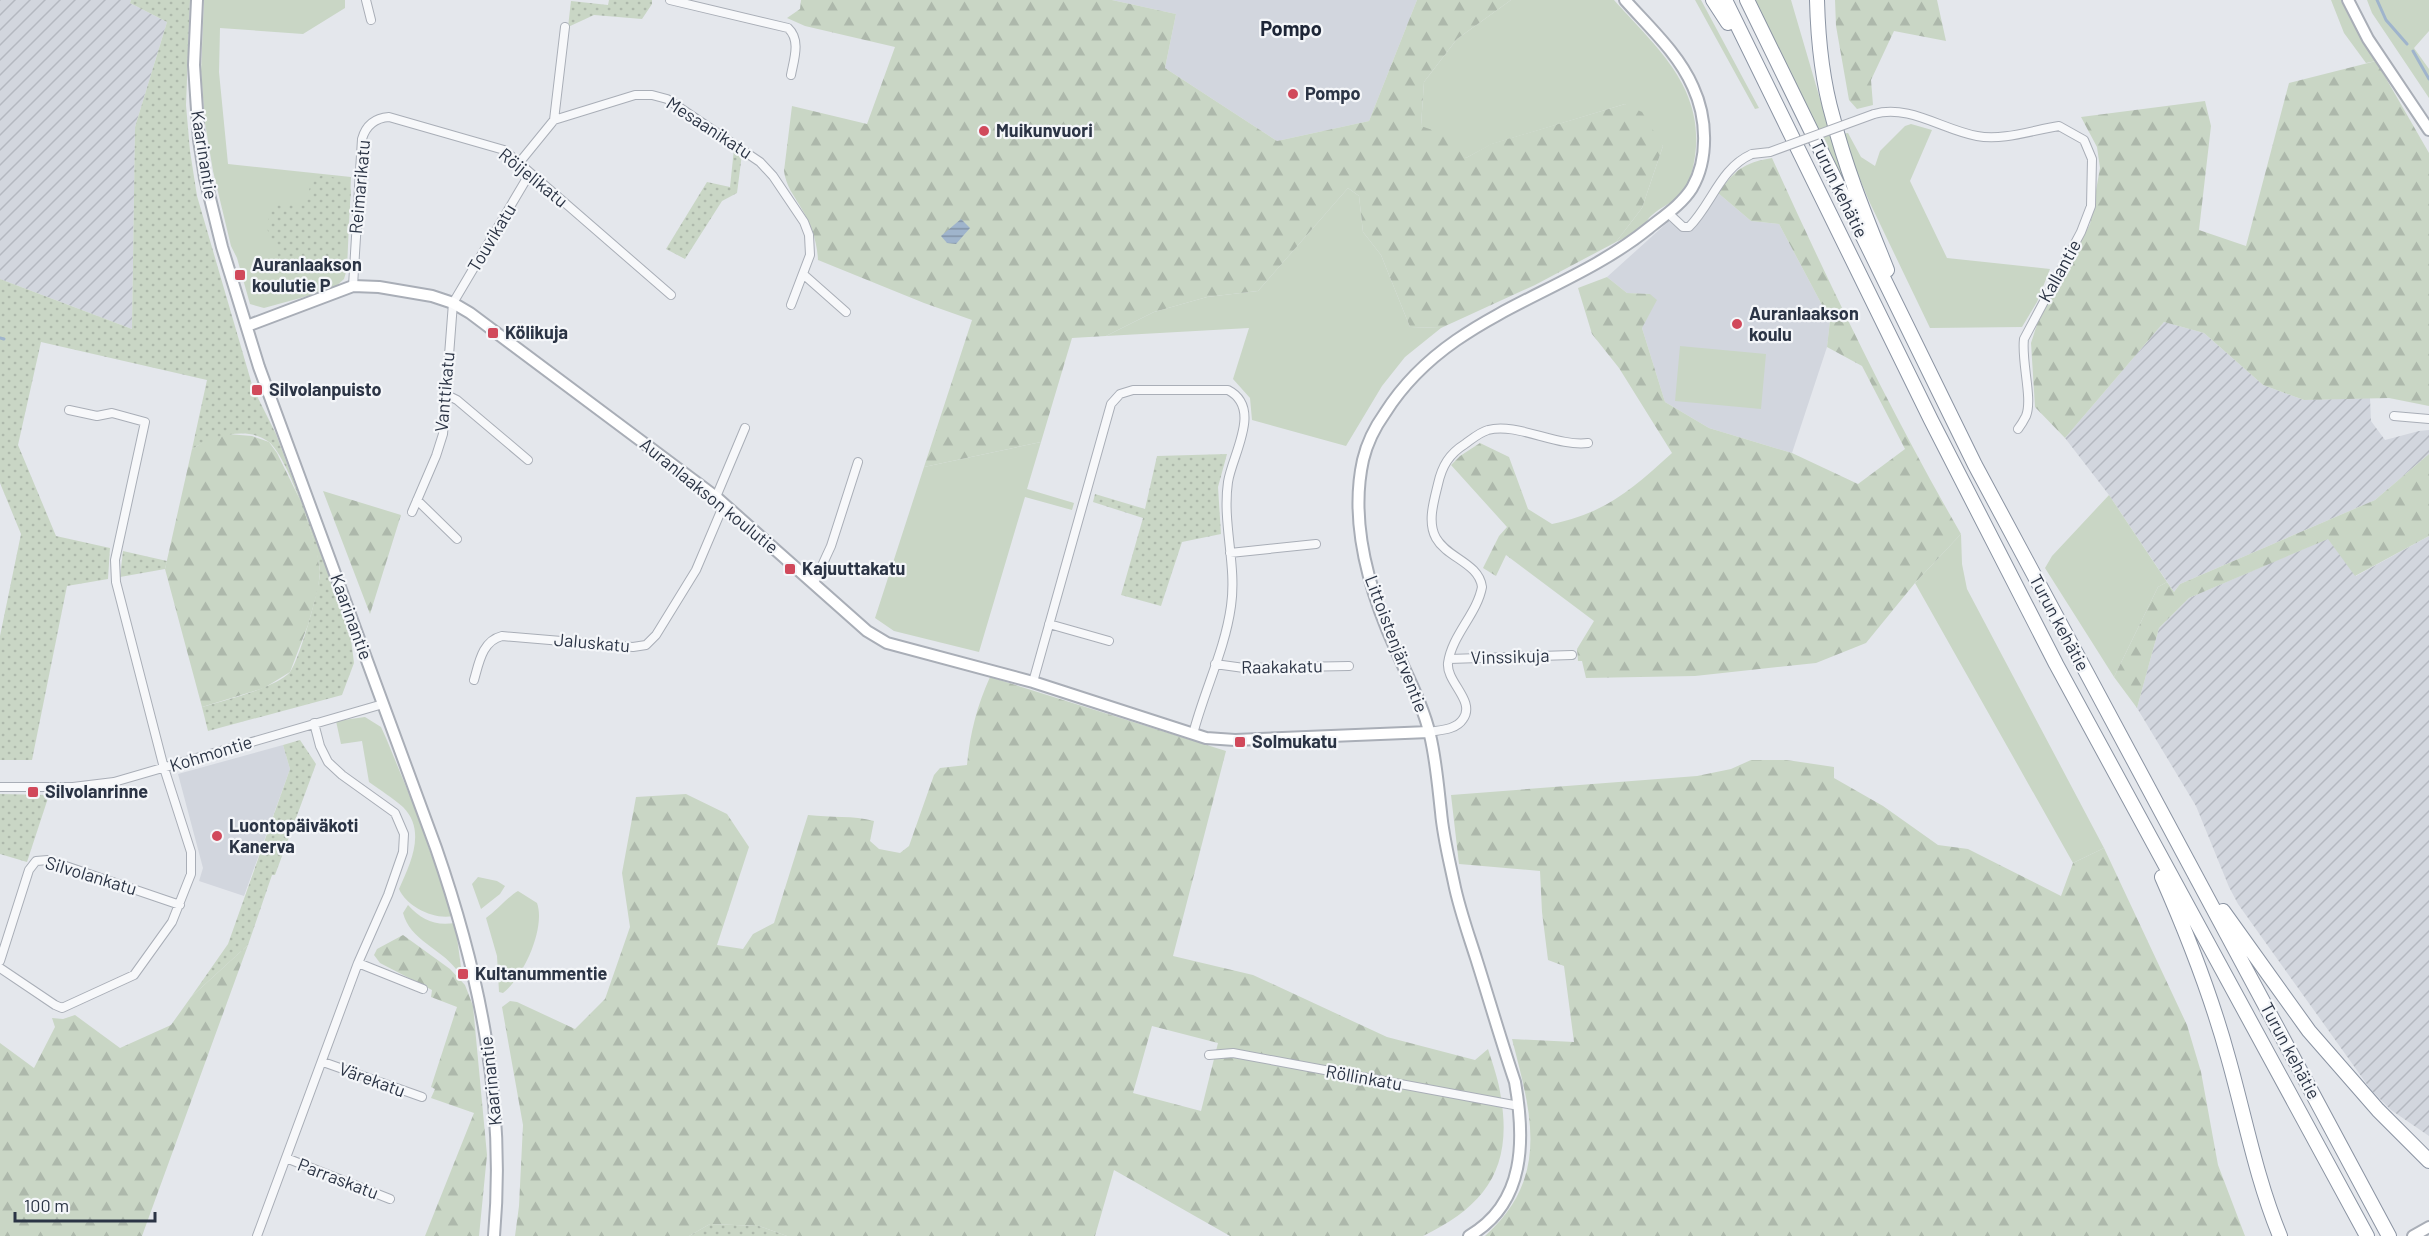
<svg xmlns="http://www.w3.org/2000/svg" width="2429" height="1236" viewBox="0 0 2429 1236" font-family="Barlow,sans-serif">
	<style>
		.built { fill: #d2d6de }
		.industrial { fill: url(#industrial-furrows) }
		.grass { fill: #c9d6c5 }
		.forest { fill: url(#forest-firs); fill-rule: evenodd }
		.park { fill: url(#park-dots) }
		.water { fill: url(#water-rules) }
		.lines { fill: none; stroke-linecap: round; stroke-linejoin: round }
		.stream { stroke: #9fb4cc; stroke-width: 3 }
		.street-casing { stroke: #a9aeb7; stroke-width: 10 }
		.secondary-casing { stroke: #a9aeb7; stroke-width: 14 }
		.highway-casing { stroke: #8b94a3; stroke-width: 16 }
		.street { stroke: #f7f8fa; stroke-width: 8 }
		.secondary { stroke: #fff; stroke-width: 10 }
		.highway { stroke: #fff; stroke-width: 14 }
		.street-bridge-casing { stroke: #a9aeb7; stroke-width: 10; stroke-linecap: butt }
		.street-bridge { stroke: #f7f8fa; stroke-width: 8 }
		.poi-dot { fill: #d1495b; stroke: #f4f6f9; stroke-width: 2 }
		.labels { text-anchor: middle; stroke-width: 4.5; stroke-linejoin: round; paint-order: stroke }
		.poi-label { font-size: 18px; font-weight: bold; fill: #2b3445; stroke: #f4f6f9; text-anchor: start }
		.street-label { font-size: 18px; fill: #2b3445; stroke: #f4f6f9 }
		.neighbourhood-label { font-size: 20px; font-weight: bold; fill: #1d2536; stroke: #f4f6f9 }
	</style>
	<defs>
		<pattern id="industrial-furrows" width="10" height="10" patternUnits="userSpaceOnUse" patternTransform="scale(1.5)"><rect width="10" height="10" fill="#d2d6de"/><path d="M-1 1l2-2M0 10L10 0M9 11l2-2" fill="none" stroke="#b4b8c0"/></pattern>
		<pattern id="forest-firs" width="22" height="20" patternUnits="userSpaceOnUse" patternTransform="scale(1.5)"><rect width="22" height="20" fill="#c9d6c5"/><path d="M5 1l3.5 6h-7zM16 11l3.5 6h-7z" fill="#adb8ab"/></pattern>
		<pattern id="park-dots" width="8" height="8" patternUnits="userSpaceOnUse" patternTransform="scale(1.5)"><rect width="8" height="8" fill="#c9d6c5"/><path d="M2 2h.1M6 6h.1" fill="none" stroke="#adb8ab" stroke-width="1.8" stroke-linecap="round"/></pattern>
		<pattern id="water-rules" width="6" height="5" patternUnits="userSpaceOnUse" patternTransform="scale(1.5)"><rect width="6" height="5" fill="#9fb4cc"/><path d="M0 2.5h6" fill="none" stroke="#8293a7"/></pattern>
	</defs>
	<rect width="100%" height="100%" fill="#e4e7ec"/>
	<path class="built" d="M1112,0H1417L1369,121L1277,141L1165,68L1176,14Z
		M1718,193L1751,221L1779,224L1830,320L1827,347L1792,453L1709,428L1665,402L1642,328L1650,294L1627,293L1607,277L1669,221L1683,232L1691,231Z
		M283,745L290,769L244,896L199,881L203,868L178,774Z"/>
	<path class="industrial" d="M0,0H131L130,3L167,22L135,127L132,329L0,279Z
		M2164,322L2204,333L2263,385L2304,400L2370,398L2371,421L2385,440L2419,431L2429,430V454L2375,500L2180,584L2174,592L2109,495L2065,438Z
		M2429,536V1136L2391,1110L2371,1090L2238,904L2229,887L2196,806L2137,708L2159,628L2189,598L2329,538L2356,576Z"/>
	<path class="grass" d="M204,0H345V8L303,34L220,28L219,72L228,164L351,177L347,269L344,279L333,289L264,308L250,304L237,258L231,246L213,171L205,123L201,71Z
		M1511,0H1614C1655,46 1705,87 1695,156C1693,169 1690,184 1681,194C1672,203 1661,207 1652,215C1647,219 1647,222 1644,226C1638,233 1624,238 1616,242L1642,208L1663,146L1625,104L1492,144L1466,158L1421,126L1424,82L1457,39Z
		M1695,0H1701L1759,108L1755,109Z
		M1755,0H1791L1837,157L1858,209H1856Z
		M2331,0H2341L2350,19L2376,61L2366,63L2344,33Z
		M2367,0H2429V31L2414,48L2429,69V98L2372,13Z
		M1911,124L1932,130L1910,181L1947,258L2050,269L2037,302L2022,327L1930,328L1869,201L1841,134L1848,133L1861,157L1875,166L1880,151L1905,126Z
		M1348,188L1359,196L1363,232L1381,255L1410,327L1441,328L1405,357L1382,386L1346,446L1252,420L1250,398L1233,379L1249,328L1106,336L1154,312L1207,297L1258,291Z
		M1680,346L1766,354L1761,409L1675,401Z
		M1041,442L1027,489L1074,503L1072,510L1025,497L979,652L894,631L875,618L924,467Z
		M2109,495L2167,582L2158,587L2114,677L2045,568L2052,556Z
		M1961,534L1962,564L1967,589L2104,848L2073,863L1915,583Z
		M365,717L381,727L386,738L414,806L453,916C434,920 407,907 399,889C410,864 427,831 403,807C393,798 380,790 369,782L362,741L341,744L336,721Z
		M478,877L497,881L505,886L500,894L481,909L472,884Z
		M518,891L537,903C546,928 523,978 503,993L499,992L497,956L486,918C496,911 510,895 518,891Z
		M408,905C422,920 434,926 455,923L461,967L460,970L456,969C440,948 410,940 403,913Z"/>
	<path class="forest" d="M801,0H1112L1176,14L1165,68L1277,141L1369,121L1417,0H1511L1457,39L1424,82L1421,126L1455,138L1466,158L1491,144L1625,104L1642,112L1663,146L1642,208L1616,242L1535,285L1441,328L1410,327L1381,255L1363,232L1359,196L1348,188L1258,291L1207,297L1154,312L1106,336L1072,338L1041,442L924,467L972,320L924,303L818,260C817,240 811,224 800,206C793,194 786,186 784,171L792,106L867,124L895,47L805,26L787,18L800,9Z
		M1835,0H1937L1946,41L1894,31L1871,80L1873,105L1857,109L1849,100L1836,26Z
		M2376,61L2429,153V406L2389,398L2304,400L2263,385L2204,333L2164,322L2065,438L2035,407L2031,343L2039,318L2090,224L2100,168L2097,147L2081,117L2205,101L2211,126L2199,230L2246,246L2289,83Z
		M1772,158C1830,286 1891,413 1961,534L1915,583L1866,643L1816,663L1695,676L1586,678L1582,661H1578L1577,649L1594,621L1506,555L1496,576L1483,568L1499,536L1507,527L1451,465L1460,456L1480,443L1509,457L1528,509L1552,524C1607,512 1631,490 1672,453L1619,368L1592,334L1578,288L1607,277L1627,293L1650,294L1657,300L1642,328L1665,402L1709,428L1792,453L1858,484L1905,449L1862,366L1827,347L1830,320L1779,224L1751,221L1718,193C1735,170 1743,163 1772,158Z
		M228,434L252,436L269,442L277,453L302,504L317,551L320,572L318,589L308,625L290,672L264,688L202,707L165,569L192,449L209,439Z
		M2429,454V536L2355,576L2328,539L2189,598L2159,628L2137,708L2114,677L2158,587L2167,582L2174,592L2180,584L2375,500Z
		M323,491L401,515L370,614Z
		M990,677L1226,751L1173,956L1253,975L1387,1037L1475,1060L1488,1049C1493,1065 1499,1081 1501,1098C1513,1169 1484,1207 1423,1236H1230L1114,1170L1095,1236H787L759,1226L710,1224L689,1236H515L519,1206L523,1125L502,1007L510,1001L517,1002L575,1029L605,999L630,927L622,873L636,797L686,794L727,814L749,847L717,945L743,949L753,934L774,923L808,815C831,818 853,815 874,821L870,841L879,849L900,853L909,846L934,775L940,768L967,765C970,733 977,706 990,677ZM1152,1026L1218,1043L1201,1111L1133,1093Z
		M1751,760H1787L1834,767V778L1883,806L1938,845L1968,849L2061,896L2073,863L2104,848L2187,1025L2201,1072L2218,1165L2245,1236H1485C1551,1177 1531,1113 1512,1039L1574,1042L1564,966L1548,960L1542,912L1540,871L1459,864L1451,795L1697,776L1731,769Z
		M403,935L450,969L465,985L473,1006L487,1155L479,1236H425L474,1113L431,1098L435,1089L431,1087L457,1007L431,997L432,990L380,963L374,955L377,949Z
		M248,945L142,1236H0V1043L34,1068L55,1027L52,1018L63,1019L75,1015L120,1048L171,1025L191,997Z"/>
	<path class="park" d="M131,0H190L186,105L190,151L197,196L253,388L276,434L350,631L354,663L342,695L208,731L202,707C222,701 278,687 290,672C299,662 320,587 320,572C319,548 288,457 269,442C247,425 212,437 192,449L207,380L41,342L18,445L56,536L110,548L108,579L67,586L32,760H0V636L21,534L0,483V279L132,329L135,127L167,22L130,3Z
		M609,0H652V4L642,19L594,15L568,27L571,1L608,5Z
		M734,149L742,154L737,193L722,201L685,259L666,249L707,182L730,187Z
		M323,175L348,181L351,191L347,242L341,244L340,262L295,274L282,266L266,226L274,203L305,204L312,180Z
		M1227,454L1218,487L1221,534L1182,542L1161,606L1121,595L1143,518L1093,502L1095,494L1145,509L1157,456Z
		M123,551L167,561L165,569L120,577Z
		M300,740L316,764L275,875H272L248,945L191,997L228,944L290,769L283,745Z
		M0,794L49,795L27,862L0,854Z
		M710,1224L759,1226L787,1236H689Z"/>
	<path class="water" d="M961,219L970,228L956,244L947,243L941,236Z"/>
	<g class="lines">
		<path class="stream" d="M2377,0L2386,20L2407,44
			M2413,51L2429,79
			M0,338L4,339"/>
		<defs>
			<path id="street" d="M366,0L371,20
				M670,0L788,28C801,40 794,59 791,75
				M1874,114C1909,104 1943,130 1977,136C2003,141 2033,130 2059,126L2084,140L2092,159L2091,206L2081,232L2024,339C2021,361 2033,399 2026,416C2024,420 2021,425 2018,429
				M554,120L565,27
				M519,163L554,120L635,95H652L667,99L760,162L773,176L804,222L809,235L810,255L791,305
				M1668,213L1683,227H1689C1712,204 1720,168 1752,154
				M803,274L846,312
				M353,286L362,139C366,125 375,118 389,117L504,150L671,295
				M447,395L457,400L528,460
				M2394,416L2429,419
				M716,497L745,428
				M417,500L457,539
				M412,512L436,456L443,434L453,303L530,173
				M1230,553L1316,544
				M814,583L831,546L858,462
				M1049,624L1109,641
				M1449,659L1572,655
				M1215,664L1244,668L1349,666
				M474,680C479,663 482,641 502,636L633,647L646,645L656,635L696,570L724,504
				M1033,682L1111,404L1120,394L1133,390H1228C1263,408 1232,455 1228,482C1222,523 1237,565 1231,606C1225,650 1204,691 1193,734
				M1429,732C1440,730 1456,730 1463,719C1476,701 1446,682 1448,663C1452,635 1477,614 1482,587C1479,563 1447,558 1436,538C1427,522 1434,501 1438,484C1442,466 1449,454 1465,444C1472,439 1480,432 1488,430C1516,422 1557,447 1588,443
				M0,787H73L114,782L383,704
				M0,961L29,870L36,861L48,860L180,905
				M358,963L423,989
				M0,968L55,1005L62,1008L134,975L172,922L191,874V852L164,768L116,582L115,560L145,422L112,413L97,416L69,410
				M1209,1055L1233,1053L1519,1106
				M323,1062L422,1097
				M286,1158L390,1199
				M257,1236L358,963L388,895L403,852L404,834L395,813L342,775L328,762L320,746L314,723"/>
			<path id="secondary" d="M197,0L194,65L199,140L205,178L222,247L259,367L436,848C480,975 506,1101 494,1236
				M2348,0L2368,39L2429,130
				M247,326L353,286L379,287L432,296L453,303L470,313L716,497L867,631L887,643L1033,682L1206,738L1235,740L1429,732
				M1469,1236C1526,1203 1525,1139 1515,1082C1501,1041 1489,999 1476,958C1468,933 1459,908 1454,883C1449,859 1443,836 1441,812C1438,786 1436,760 1430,735C1423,705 1408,678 1396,650C1370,593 1349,523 1363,460C1367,443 1375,427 1385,413C1448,313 1564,297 1649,228C1664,216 1682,204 1692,188C1709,159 1707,117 1693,87C1678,53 1649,27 1625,0
				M2413,1236L2429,1227"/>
			<path id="highway" d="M1713,0L1728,23
				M1725,0L1931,420L2056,664L2367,1236
				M1747,0L1975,465L2389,1236
				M1817,0C1818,39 1822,80 1833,118C1846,170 1867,220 1887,270
				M2162,877C2188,936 2211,995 2228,1057C2245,1117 2256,1178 2280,1236
				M2223,911L2309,1031L2378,1110L2429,1161"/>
		</defs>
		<use href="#street" class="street-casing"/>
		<use href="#secondary" class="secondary-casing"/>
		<use href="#highway" class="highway-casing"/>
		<use href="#street" class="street"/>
		<use href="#secondary" class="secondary"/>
		<use href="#highway" class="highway"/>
		<defs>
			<path id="street-bridge" d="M1752,154L1770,152L1874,114"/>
		</defs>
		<use href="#street-bridge" class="street-bridge-casing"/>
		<use href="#street-bridge" class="street-bridge"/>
	</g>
	<g class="poi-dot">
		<circle cx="1293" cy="94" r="6"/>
		<circle cx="984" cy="131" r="6"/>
		<rect x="234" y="269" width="12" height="12" rx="3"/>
		<circle cx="1737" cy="324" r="6"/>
		<rect x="487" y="327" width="12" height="12" rx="3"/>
		<rect x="251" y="384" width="12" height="12" rx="3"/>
		<rect x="784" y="563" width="12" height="12" rx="3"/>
		<rect x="1234" y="736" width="12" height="12" rx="3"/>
		<rect x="27" y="786" width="12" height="12" rx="3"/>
		<circle cx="217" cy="836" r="6"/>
		<rect x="457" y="968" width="12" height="12" rx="3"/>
	</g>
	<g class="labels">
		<g class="poi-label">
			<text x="1305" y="100">Pompo</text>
			<text x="996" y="137">Muikunvuori</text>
			<text x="252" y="271">Auranlaakson<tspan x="252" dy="21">koulutie P</tspan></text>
			<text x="1749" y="320">Auranlaakson<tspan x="1749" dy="21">koulu</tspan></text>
			<text x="505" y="339">Kölikuja</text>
			<text x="269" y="396">Silvolanpuisto</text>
			<text x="802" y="575">Kajuuttakatu</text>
			<text x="1252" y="748">Solmukatu</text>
			<text x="45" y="798">Silvolanrinne</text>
			<text x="229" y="832">Luontopäiväkoti<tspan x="229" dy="21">Kanerva</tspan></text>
			<text x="475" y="980">Kultanummentie</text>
		</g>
		<g class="street-label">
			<text transform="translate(709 128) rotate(33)" y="6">Mesaanikatu</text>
			<text transform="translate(204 155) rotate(81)" y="6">Kaarinantie</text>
			<text transform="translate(533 178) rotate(39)" y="6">Röijelikatu</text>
			<text transform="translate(360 187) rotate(-85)" y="6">Reimarikatu</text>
			<text transform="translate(1839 189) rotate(64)" y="6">Turun kehätie</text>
			<text transform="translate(492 238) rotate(-59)" y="6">Touvikatu</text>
			<text transform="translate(2060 271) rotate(-61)" y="6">Kallantie</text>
			<text transform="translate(445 392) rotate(-85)" y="6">Vanttikatu</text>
			<text transform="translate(709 496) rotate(39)" y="6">Auranlaakson koulutie</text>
			<text transform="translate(351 617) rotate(70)" y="6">Kaarinantie</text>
			<text transform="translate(2059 623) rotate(62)" y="6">Turun kehätie</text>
			<text transform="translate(592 643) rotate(5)" y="6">Jaluskatu</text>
			<text transform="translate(1396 644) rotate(69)" y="6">Littoistenjärventie</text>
			<text transform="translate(1510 657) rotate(-2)" y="6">Vinssikuja</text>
			<text transform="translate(1282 667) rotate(-1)" y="6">Raakakatu</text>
			<text transform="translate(211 754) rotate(-17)" y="6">Kohmontie</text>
			<text transform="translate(91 876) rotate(17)" y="6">Silvolankatu</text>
			<text transform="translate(2290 1051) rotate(62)" y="6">Turun kehätie</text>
			<text transform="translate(1364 1078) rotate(10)" y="6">Röllinkatu</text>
			<text transform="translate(372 1080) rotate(20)" y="6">Värekatu</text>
			<text transform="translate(491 1081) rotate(-96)" y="6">Kaarinantie</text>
			<text transform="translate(338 1179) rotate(21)" y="6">Parraskatu</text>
		</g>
		<g class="neighbourhood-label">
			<text x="1291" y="36">Pompo</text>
		</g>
	</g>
	<path d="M15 1212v9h140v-9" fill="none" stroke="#2b3445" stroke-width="3"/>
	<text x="24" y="1212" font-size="18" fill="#2b3445" stroke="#f4f6f9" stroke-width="4.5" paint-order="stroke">100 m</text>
</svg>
